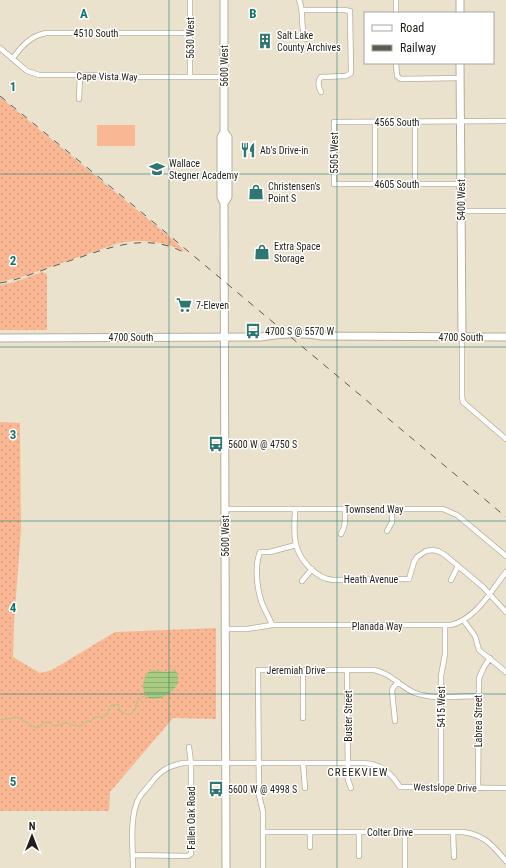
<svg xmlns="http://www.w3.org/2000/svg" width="506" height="868" viewBox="0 0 506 868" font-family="'Roboto Condensed',sans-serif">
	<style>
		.grass { fill: url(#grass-dots) }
		.green { fill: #f9b893 }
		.water { fill: url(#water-rules) }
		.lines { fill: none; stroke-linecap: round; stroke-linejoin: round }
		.stream { stroke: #a8cb7f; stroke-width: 1 }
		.street-casing { stroke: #b6ae9a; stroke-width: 6 }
		.secondary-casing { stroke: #b6ae9a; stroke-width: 9 }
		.street { stroke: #fff; stroke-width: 4.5 }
		.secondary { stroke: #fff; stroke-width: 7 }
		.rail { stroke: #5f5a4f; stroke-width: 1; stroke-dasharray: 7 7; stroke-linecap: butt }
		.grid { fill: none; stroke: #0f766e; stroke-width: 1; stroke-opacity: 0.55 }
		.labels { text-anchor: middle; stroke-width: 3; stroke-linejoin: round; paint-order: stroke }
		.street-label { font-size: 10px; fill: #211e17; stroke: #fff }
		.poi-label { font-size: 10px; fill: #211e17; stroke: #fff; text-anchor: start }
		.neighbourhood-label { font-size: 11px; letter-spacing: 1px; fill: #211e17; stroke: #fff }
		.grid-label { font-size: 13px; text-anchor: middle; font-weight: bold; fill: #0f766e; stroke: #fff; stroke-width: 3; stroke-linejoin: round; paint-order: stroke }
	</style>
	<defs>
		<pattern id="grass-dots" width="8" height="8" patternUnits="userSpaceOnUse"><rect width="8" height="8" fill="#f9b893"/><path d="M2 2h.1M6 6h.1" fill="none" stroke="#d59e7e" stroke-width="1.8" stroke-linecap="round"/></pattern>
		<pattern id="water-rules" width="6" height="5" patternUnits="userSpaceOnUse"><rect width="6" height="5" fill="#a8cb7f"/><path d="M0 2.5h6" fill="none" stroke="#90ae6d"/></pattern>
	</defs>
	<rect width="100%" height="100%" fill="#eae2cd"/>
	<path class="grass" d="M0,97L171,238L186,252C162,241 145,239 119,243L21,277L0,282Z
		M42,272L47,274V330H0V285L14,282Z
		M0,422L20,423L21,530L14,623L13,657L40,673L52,670L115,632L216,628V719L173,718L110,792L109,811H0Z"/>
	<path class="green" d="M97,125H135V146H97Z"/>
	<path class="water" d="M153,670L167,672L176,670C177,673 179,678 178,682C176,691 161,700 153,699C140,698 142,680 147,673Z"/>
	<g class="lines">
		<path class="stream" d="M0,720L17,717L36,728H38L45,722L50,723L54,726C59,726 63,723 67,723C72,723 75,728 80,726C85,724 85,720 91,721L96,717H104L107,715C109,707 109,705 118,704L120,711L129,715L135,710L137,701L146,695"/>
		<defs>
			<path id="street" d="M190,0V77
				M299,0C305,13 299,27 306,39
				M303,10H344L350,11V13L351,73L346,76L321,77C317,81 319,88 321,92
				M396,13V0
				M0,48L27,71L39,75H100L118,77H224
				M13,58C22,46 30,36 46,33H190
				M396,63L397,76L401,79L460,78
				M79,99L80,75
				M375,122V184
				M415,122V184
				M461,184H334V122L506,121
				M461,211H506
				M462,337V397L463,402L506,439
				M225,509H443L457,515L506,556
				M295,509C295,520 293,533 296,544C299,560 317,579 333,580L409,579L414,562L417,557L426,551L432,550L438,551L445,555L483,587L506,612
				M387,531L392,522V509
				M341,534C346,526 345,518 345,509
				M451,580L458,566
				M302,581L312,569
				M464,621L475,636L479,650L506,672
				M272,625C270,619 267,614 264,608C257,593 254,567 260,552H270L296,545
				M225,629H247L272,625H451C476,619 491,591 506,572
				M347,670L348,780L351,788
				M303,718V670
				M395,721L392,691L393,688L398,682
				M303,763L305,788
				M441,788V676L445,654V626
				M478,788L479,678L484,667L490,658
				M263,832H463C485,835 492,845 506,861
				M310,832V847
				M405,832V868
				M453,832L454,857
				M133,855L188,856L191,854V763L189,747
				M359,856V832
				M133,868C133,847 129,816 139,798C142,793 147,788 151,783C160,771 168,766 183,763H364C381,764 391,773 400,787L506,788
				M263,868V812L259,795L258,670H374C391,673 400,687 415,693C434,700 458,696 478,696"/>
			<path id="secondary" d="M224,0V132L221,137V197L224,203
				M460,0V13
				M460,63L462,337
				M224,132L228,137V197L224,203L226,868
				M0,338L261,337C280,334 302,332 321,336L506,337"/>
		</defs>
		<use href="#street" class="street-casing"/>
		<use href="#secondary" class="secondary-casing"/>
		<use href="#street" class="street"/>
		<use href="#secondary" class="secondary"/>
		<path class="rail" d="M0,96L140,211L506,517
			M0,283C14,281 25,276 38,272C53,266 69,261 84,256C119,244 152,234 187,254"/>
	</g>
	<path class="grid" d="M169,0V868M337,0V868M0,174H506M0,347H506M0,521H506M0,694H506"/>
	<defs>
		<symbol id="building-bare" viewBox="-9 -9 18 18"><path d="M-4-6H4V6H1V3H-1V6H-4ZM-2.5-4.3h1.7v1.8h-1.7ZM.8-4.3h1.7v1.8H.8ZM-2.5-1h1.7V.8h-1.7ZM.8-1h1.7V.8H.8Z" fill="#2e7670" stroke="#fff" stroke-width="2.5" paint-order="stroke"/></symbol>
		<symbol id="restaurant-bare" viewBox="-9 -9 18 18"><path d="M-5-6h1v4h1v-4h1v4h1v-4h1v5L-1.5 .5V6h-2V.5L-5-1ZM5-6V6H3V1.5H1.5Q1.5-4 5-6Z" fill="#2e7670" stroke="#fff" stroke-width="2.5" paint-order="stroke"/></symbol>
		<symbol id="school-bare" viewBox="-9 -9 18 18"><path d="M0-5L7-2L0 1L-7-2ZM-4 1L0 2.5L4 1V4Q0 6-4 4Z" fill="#2e7670" stroke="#fff" stroke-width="2.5" paint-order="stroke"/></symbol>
		<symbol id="shop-bare" viewBox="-9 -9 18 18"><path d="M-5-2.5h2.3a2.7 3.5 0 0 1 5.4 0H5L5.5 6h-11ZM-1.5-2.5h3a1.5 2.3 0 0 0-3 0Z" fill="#2e7670" stroke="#fff" stroke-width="2.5" paint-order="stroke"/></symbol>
		<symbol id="supermarket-bare" viewBox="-9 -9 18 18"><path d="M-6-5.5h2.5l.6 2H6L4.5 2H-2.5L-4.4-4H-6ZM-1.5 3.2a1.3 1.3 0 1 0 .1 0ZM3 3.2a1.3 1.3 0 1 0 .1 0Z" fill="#2e7670" stroke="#fff" stroke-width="2.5" paint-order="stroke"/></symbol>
		<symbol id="bus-bare" viewBox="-9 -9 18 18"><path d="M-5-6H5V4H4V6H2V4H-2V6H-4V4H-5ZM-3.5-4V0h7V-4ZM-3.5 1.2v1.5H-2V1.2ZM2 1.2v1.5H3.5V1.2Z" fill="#2e7670" stroke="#fff" stroke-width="2.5" paint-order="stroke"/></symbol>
	</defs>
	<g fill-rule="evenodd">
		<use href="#building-bare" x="254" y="30" width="22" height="22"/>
		<use href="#restaurant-bare" x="237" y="139" width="22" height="22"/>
		<use href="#school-bare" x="146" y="158" width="22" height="22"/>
		<use href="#shop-bare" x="245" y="181" width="22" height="22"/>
		<use href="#shop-bare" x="251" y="241" width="22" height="22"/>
		<use href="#supermarket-bare" x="173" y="294" width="22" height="22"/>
		<use href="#bus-bare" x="242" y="320" width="22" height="22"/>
		<use href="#bus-bare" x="205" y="433" width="22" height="22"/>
		<use href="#bus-bare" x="205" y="778" width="22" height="22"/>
	</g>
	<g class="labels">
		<g class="street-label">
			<text x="96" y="37">4510 South</text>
			<text transform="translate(190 38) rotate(-90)" y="4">5630 West</text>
			<text transform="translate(224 66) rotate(-90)" y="4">5600 West</text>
			<text transform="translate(107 76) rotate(1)" y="4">Cape Vista Way</text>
			<text x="397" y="126">4565 South</text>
			<text transform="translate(334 153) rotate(-90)" y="4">5505 West</text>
			<text x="397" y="188">4605 South</text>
			<text transform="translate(461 200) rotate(-90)" y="4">5400 West</text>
			<text x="131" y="341">4700 South</text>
			<text x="461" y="341">4700 South</text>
			<text x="374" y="513">Townsend Way</text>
			<text transform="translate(225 536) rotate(-90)" y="4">5600 West</text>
			<text x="371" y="583">Heath Avenue</text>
			<text x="377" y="630">Planada Way</text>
			<text x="296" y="674">Jeremiah Drive</text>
			<text transform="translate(441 707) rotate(-90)" y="4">5415 West</text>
			<text transform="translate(348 716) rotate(-90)" y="4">Buster Street</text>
			<text transform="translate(478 721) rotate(-90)" y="4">Labrea Street</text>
			<text transform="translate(445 787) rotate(1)" y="4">Westslope Drive</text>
			<text transform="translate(191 818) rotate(-90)" y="4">Fallen Oak Road</text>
			<text x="390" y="836">Colter Drive</text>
		</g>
		<g class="poi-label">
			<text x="277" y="39">Salt Lake<tspan x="277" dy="12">County Archives</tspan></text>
			<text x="260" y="154">Ab's Drive-in</text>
			<text x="169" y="167">Wallace<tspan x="169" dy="12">Stegner Academy</tspan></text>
			<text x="268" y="190">Christensen's<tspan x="268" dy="12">Point S</tspan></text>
			<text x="274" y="250">Extra Space<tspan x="274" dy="12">Storage</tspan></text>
			<text x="196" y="309">7-Eleven</text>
			<text x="265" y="335">4700 S @ 5570 W</text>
			<text x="228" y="448">5600 W @ 4750 S</text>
			<text x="228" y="793">5600 W @ 4998 S</text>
		</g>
		<g class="neighbourhood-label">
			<text x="358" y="776">CREEKVIEW</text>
		</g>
	</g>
	<g class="grid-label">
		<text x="84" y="18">A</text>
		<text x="253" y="18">B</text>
		<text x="13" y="91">1</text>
		<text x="13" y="265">2</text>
		<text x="13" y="439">3</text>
		<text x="13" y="612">4</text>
		<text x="13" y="786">5</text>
	</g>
	<rect x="364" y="12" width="130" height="52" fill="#ffffff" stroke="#a6a5a2"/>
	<rect x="372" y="25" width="20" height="6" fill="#ffffff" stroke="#a6a5a2"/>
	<text x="400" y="32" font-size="12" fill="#211e17">Road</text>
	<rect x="372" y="45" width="20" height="6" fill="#5f5a4f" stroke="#a6a5a2"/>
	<text x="400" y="52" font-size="12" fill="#211e17">Railway</text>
	<g transform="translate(32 836)" stroke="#ffffff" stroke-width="3" paint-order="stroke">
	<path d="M0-3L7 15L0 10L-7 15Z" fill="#211e17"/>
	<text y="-6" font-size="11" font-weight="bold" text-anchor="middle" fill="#211e17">N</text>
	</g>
</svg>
